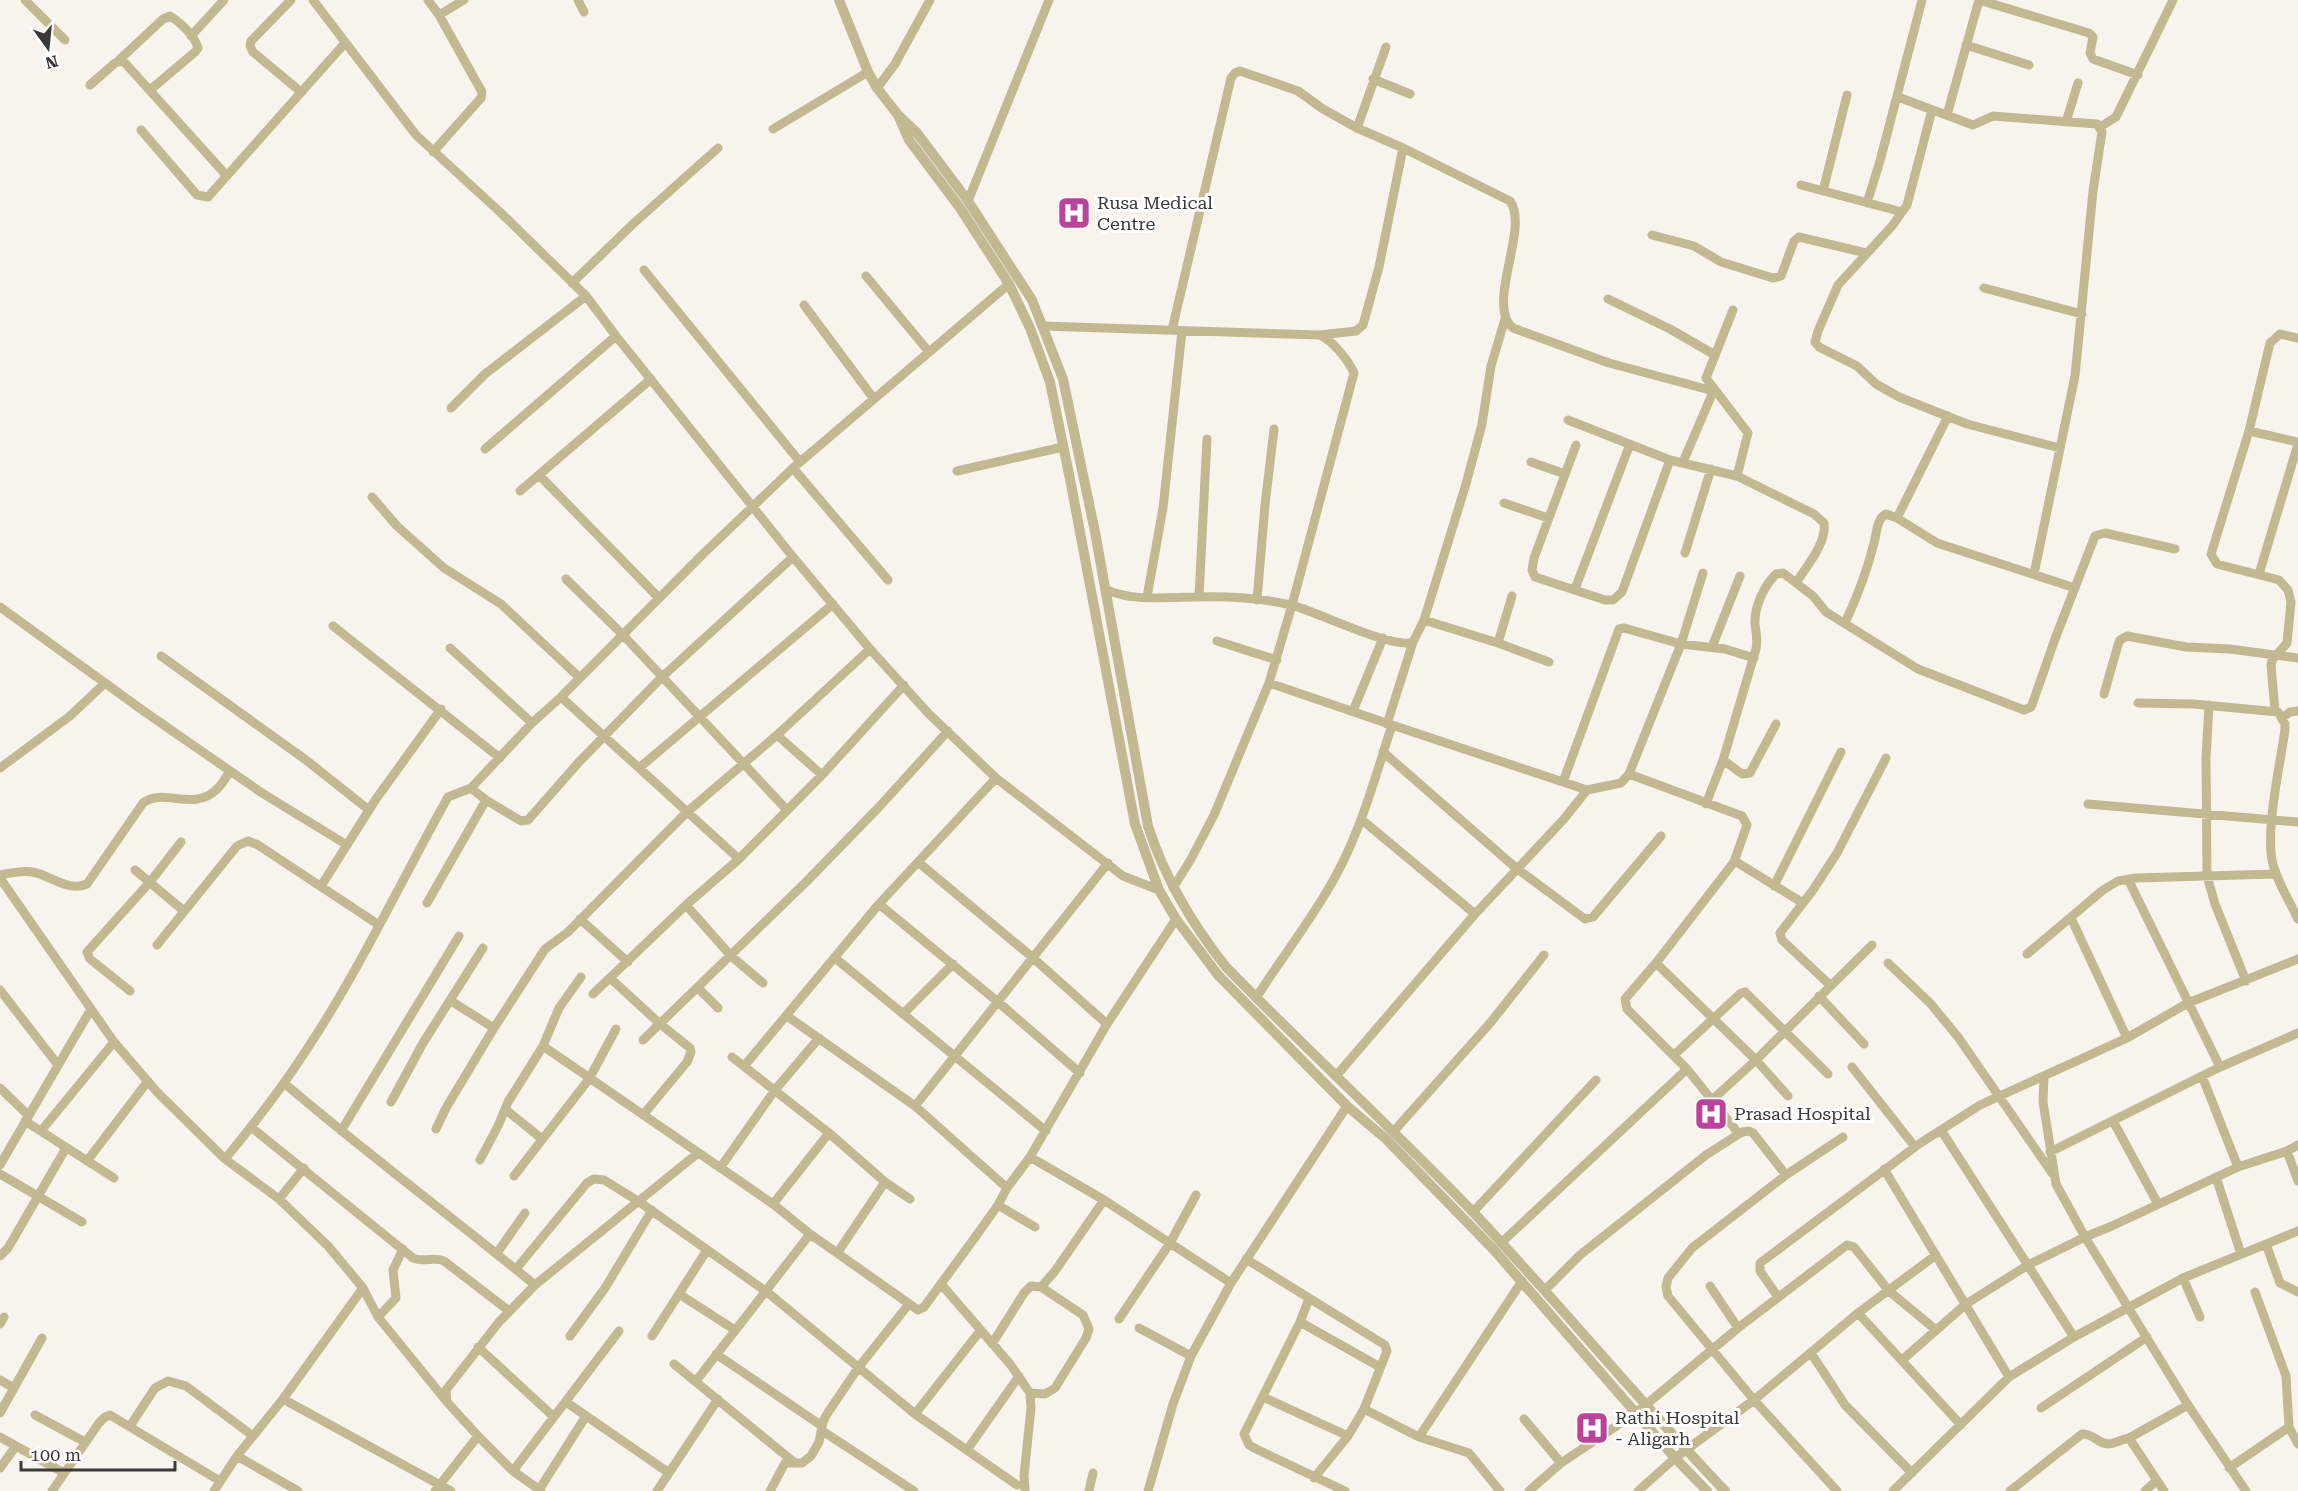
<svg xmlns="http://www.w3.org/2000/svg" width="2298" height="1491" viewBox="0 0 2298 1491" font-family="'Roboto Serif',serif">
	<style>
		.lines { fill: none; stroke-linecap: round; stroke-linejoin: round }
		.minor { stroke: #c2b992; stroke-width: 9 }
		.tertiary { stroke: #c2b992; stroke-width: 10 }
		.labels { text-anchor: middle; stroke-width: 6; stroke-linejoin: round; paint-order: stroke }
		.poi-label { font-size: 18px; fill: #3c3a38; stroke: #fff; text-anchor: start }
	</style>
	<rect width="100%" height="100%" fill="#f8f4ed"/>
	<g class="lines">
		<path class="minor" d="M25,0L65,40
			M291,0L251,41L250,46L253,52L301,92
			M313,0L416,135L500,212L586,296L616,336L793,557L870,649L928,713L996,778L1123,876L1159,890
			M428,0L439,15L482,92L481,98L433,152
			M578,0L584,12
			M1979,0L2089,33L2093,37L2090,53L2093,59L2138,75
			M439,15L464,0
			M191,36L224,0
			M1966,45L2029,65
			M118,61L163,19L170,16C180,22 195,36 198,48L195,52L150,90
			M1373,79L1410,94
			M90,85L115,63L122,61L125,63L227,176
			M877,88L895,64L930,0
			M1898,97L1973,125L1993,116L2097,124L2102,132L2093,191L2075,376L2034,574
			M1932,110L1907,205L1892,226L1838,285L1818,331L1815,342L1819,347L1857,366L1876,384L1899,397L1967,424L2060,448
			M1947,115L1979,0
			M2066,122L2078,83
			M2100,127L2116,117L2173,0
			M1357,128L1386,47
			M773,129L868,72
			M141,130L197,195L208,197L345,43
			M1801,185L1902,212
			M1823,191L1847,95
			M968,201L1049,0
			M1867,203L1880,161L1922,0
			M1652,235L1694,246L1721,262L1773,278L1781,276L1794,241L1799,237L1866,253
			M644,270L800,462
			M866,276L929,352
			M572,283L633,224L718,148
			M1984,288L2082,314
			M1608,299L1670,329L1715,355
			M804,305L874,399
			M1042,326L1320,335C1332,340 1349,361 1354,373L1292,605L1269,683L1214,815L1191,859L1173,888
			M1172,330L1231,78L1235,73L1240,71L1298,91L1323,109L1357,128L1403,148L1510,201C1530,228 1485,305 1513,328L1609,363L1717,392
			M1320,335L1356,331L1363,325L1379,267L1403,148
			M451,408L485,374L586,296
			M1568,420L1670,460L1737,476L1748,433L1706,378L1733,310
			M2249,431L2298,442
			M1576,445L1534,558L1532,570L1535,577L1605,600H1613L1622,592L1670,460
			M485,449L616,336
			M1531,462L1565,474
			M1683,462L1713,392
			M793,468L888,580
			M957,471L1063,447
			M539,475L659,598
			M1737,476L1814,514L1824,523C1827,543 1806,567 1796,583
			M520,491L651,379
			M372,497L397,526L444,568L501,604L580,678
			M1504,503L1548,518
			M1897,518L1948,416
			M1685,553L1711,469
			M2259,574L2298,444
			M566,579L623,635L787,810
			M1105,589C1132,602 1165,597 1195,597C1227,596 1261,598 1291,605C1316,611 1393,650 1413,642L1424,620L1466,484L1482,424L1491,366L1505,319
			M1575,589L1630,444
			M1147,597L1163,508L1182,331
			M1199,597L1207,439
			M1257,600L1265,505L1274,429
			M0,607L145,712L262,793L347,845
			M1424,620L1498,643L1549,662
			M1845,623C1858,595 1868,569 1875,539C1877,530 1877,519 1886,514L1897,518L1937,543L2075,588
			M333,626L500,758
			M1217,641L1277,660
			M1498,643L1512,596
			M1712,647L1740,576
			M450,648L532,723
			M161,656L306,760L369,810
			M1269,683L1392,725
			M2104,694L2118,645L2120,640L2127,636L2186,647L2230,649L2298,658
			M561,697L739,859L822,775L904,685
			M2138,703L2193,704L2278,712L2285,724V730C2280,765 2266,827 2272,860C2276,880 2289,900 2298,919
			M2209,705L2206,758L2207,876L2215,904L2246,981
			M1353,711L1383,638
			M2275,711L2271,665L2272,660L2287,643L2291,602L2288,590L2279,580L2217,564L2211,554L2249,431L2270,343L2280,334L2298,338
			M2282,718L2290,712L2298,711
			M1387,724L1413,642
			M777,735L870,649
			M1383,752L1516,868L1585,919L1593,917L1661,836
			M1723,760L1742,774L1750,773L1776,724
			M0,768L70,716L105,683
			M639,768L833,604
			M1629,774L1742,816L1747,825L1734,862
			M1563,782L1619,629L1624,628L1681,644L1725,649L1754,658
			M471,788L486,800L521,821L528,820L579,762L662,677L793,557
			M1706,804L1723,760L1756,649C1758,640 1756,633 1755,624C1754,607 1764,586 1776,574L1783,573L1813,596L1826,612L1918,669L2024,710L2031,707L2033,702L2055,639L2095,536L2105,533L2175,549
			M2088,804L2298,822
			M1361,819L1475,914
			M918,862L1032,957L1107,1024
			M135,870L184,911
			M0,875C11,873 22,870 33,872C52,876 67,892 87,884L143,803C163,787 193,812 216,790C222,785 226,777 230,771
			M0,878L114,1042L157,1092L225,1159L279,1199L328,1246L363,1288L378,1317L447,1402
			M2128,879L2220,1067L2298,1033
			M321,886L376,799L441,709
			M1774,886L1841,752
			M427,903L486,800
			M879,904L998,1002L1080,1073
			M686,905L731,956L763,983
			M2071,918L2127,1038
			M580,919L628,962
			M157,945L237,846L248,841L258,845L379,925
			M2027,954L2103,890L2118,881L2136,878L2276,874
			M835,958L1046,1131
			M1656,963L1756,1060L1788,1096
			M1888,963L1930,1003L1958,1037L2052,1173
			M610,978L659,1023L690,1048L691,1052L687,1062L643,1115
			M1830,985L1782,940L1780,933L1813,890L1837,853L1886,758
			M698,988L718,1008
			M0,990L58,1065
			M130,991L90,959L87,952L150,882L181,842
			M593,994L686,905L739,859
			M1819,996L1864,1044
			M1256,998C1279,962 1305,928 1327,891C1358,841 1374,781 1392,725L1587,790L1621,783L1629,774L1681,644L1703,573
			M451,1001L494,1028
			M903,1014L953,964
			M787,1016L915,1106L1007,1188
			M643,1040L806,882L879,807L948,731
			M543,1046L773,1204L810,1234L918,1310L924,1307L976,1236L998,1205L1007,1188L1030,1157L1107,1024L1176,919
			M1674,1055L1741,993L1745,992L1828,1074
			M732,1057L829,1133L885,1182L838,1252
			M745,1065L879,904L996,778
			M1852,1067L1915,1147
			M1336,1076L1475,914L1564,819L1587,790
			M2202,1076L2238,1167
			M2044,1077L2043,1102L2056,1184L2085,1237L2188,1405L2246,1491
			M284,1083C366,1153 452,1217 535,1285
			M0,1088L28,1115
			M1713,1099L1756,1060L1872,945
			M391,1102L423,1043L483,948
			M915,1106L1108,863
			M505,1109L542,1139
			M25,1121L114,1178
			M2113,1121L2158,1204
			M251,1127L413,1258C424,1263 433,1256 444,1261L509,1311
			M436,1129L446,1108L494,1028L545,949L568,932L687,812L777,735L822,775
			M1941,1130L2074,1337
			M41,1131L114,1042
			M341,1131L459,936
			M1394,1131L1491,1022L1544,955
			M1739,1134L1687,1069L1627,1009L1625,999L1656,963L1734,862L1738,863L1803,903
			M1843,1137L1786,1175L1692,1248L1668,1278L1666,1287L1668,1296L1754,1400L1858,1313L1961,1425
			M2287,1151L2298,1181
			M2050,1152L2220,1067
			M1030,1157L1104,1200L1231,1283
			M225,1159C254,1124 282,1088 307,1049C360,969 401,881 448,797L471,788L532,723L561,697L703,554L793,468L1009,284
			M480,1160L498,1126L508,1102L543,1046L559,1008L581,977
			M87,1161L148,1081
			M0,1165L91,1009
			M720,1168L775,1090L819,1038
			M1884,1169L2009,1377
			M0,1174L82,1222
			M514,1176L589,1079L616,1029
			M2216,1177L2241,1254
			M885,1182L910,1199
			M279,1199L304,1168
			M773,1204L829,1133
			M998,1205L1035,1227
			M1473,1212L1596,1080
			M1501,1243L1687,1069
			M2266,1244L2280,1283L2298,1292
			M497,1253L525,1213
			M0,1256L8,1248L66,1148
			M1246,1259L1385,1345L1387,1351L1364,1409
			M516,1269L587,1183L594,1179L604,1180L638,1201L767,1292L915,1414L1017,1485
			M2183,1278L2200,1317
			M941,1284L1010,1364L1030,1393L1031,1408L1024,1476L1025,1491
			M1710,1286L1738,1328
			M1041,1287L1055,1271L1104,1200
			M1545,1290L1580,1255L1706,1155L1742,1132L1749,1131L1753,1133L1786,1175
			M2255,1292L2286,1376L2289,1427
			M679,1294L735,1330
			M1778,1297L1760,1271V1263L1919,1144L1980,1105L2127,1038L2188,1003L2298,959
			M1309,1299L1300,1322L1244,1434L1249,1445L1256,1449L1345,1491
			M1858,1313L1936,1255
			M378,1317L396,1298L393,1270L403,1249
			M1119,1319L1170,1243L1196,1195
			M1300,1322L1380,1367
			M0,1324L4,1317
			M1139,1328L1191,1356
			M570,1336L605,1288L652,1210
			M652,1336L707,1250
			M992,1344L1024,1293L1031,1286L1041,1287L1083,1315L1089,1329L1086,1338L1055,1388L1045,1394L1030,1393
			M478,1347L554,1417
			M1811,1353L1845,1405L1912,1473
			M716,1354L822,1426
			M1902,1360L1966,1304L2028,1265L2085,1237L2112,1226L2238,1167L2287,1151L2298,1145
			M674,1364L795,1463
			M0,1380L14,1388
			M696,1381L810,1234
			M1263,1397L1348,1436
			M283,1399L451,1491
			M566,1402L669,1473
			M2041,1408L2147,1337
			M0,1413L42,1338
			M915,1414L980,1331
			M35,1415L85,1442
			M1524,1419L1561,1463L1529,1491
			M130,1426L155,1388L168,1381L186,1386L253,1436
			M821,1430L914,1491
			M0,1437L64,1473
			M1419,1437L1522,1281
			M967,1450L1019,1376
			M237,1456L298,1491
			M1561,1463L1636,1413L1738,1328L1847,1245L1854,1247L1889,1291L1936,1330
			M0,1468L16,1446
			M2229,1468L2289,1427L2298,1444
			M513,1471L619,1331
			M1314,1478L1348,1436L1364,1409L1419,1437L1469,1453L1500,1491
			M539,1490L586,1416
			M52,1491L99,1423L105,1417L110,1415L220,1481
			M214,1491L237,1456L283,1399L363,1288
			M435,1491L478,1436
			M541,1491L513,1471L478,1436L447,1402L446,1390L499,1322L535,1285L698,1153
			M657,1491L718,1399
			M770,1491L785,1463H802L811,1456L819,1442L823,1422L827,1414L858,1368L909,1304
			M1089,1491L1093,1473
			M1148,1491L1173,1404L1191,1356L1231,1283L1347,1106
			M1638,1491L1675,1458L1754,1400L1837,1491
			M1893,1491L2009,1377L2074,1337L2183,1278L2298,1231
			M2010,1491L2082,1434C2093,1433 2098,1444 2109,1444C2116,1443 2123,1439 2129,1438
			M2145,1491L2157,1480
			M2164,1491L2129,1438L2188,1405"/>
		<path class="tertiary" d="M839,0L868,72L877,88L898,115L917,133L968,201L1032,300L1063,379L1095,532L1148,826C1165,879 1192,924 1226,967C1307,1050 1392,1128 1472,1211C1558,1302 1638,1400 1725,1491
			M898,115L909,140L960,208L1009,284L1030,328L1050,382L1070,479L1135,824L1159,890L1176,919L1218,975L1347,1106L1386,1139L1494,1250L1675,1458L1707,1491"/>
	</g>
	<defs>
		<symbol id="hospital-square" viewBox="-11 -11 22 22"><rect x="-9" y="-9" width="18" height="18" rx="4" fill="#bb449b" stroke="#fff"/><path d="M-5-5h3v3.5h4V-5h3V5h-3V1.5h-4V5h-3Z" fill="#fff"/></symbol>
	</defs>
	<g fill-rule="evenodd">
		<use href="#hospital-square" x="1055" y="194" width="38" height="38"/>
		<use href="#hospital-square" x="1692" y="1095" width="38" height="38"/>
		<use href="#hospital-square" x="1573" y="1409" width="38" height="38"/>
	</g>
	<g class="labels">
		<g class="poi-label">
			<text x="1097" y="209">Rusa Medical<tspan x="1097" dy="21">Centre</tspan></text>
			<text x="1734" y="1120">Prasad Hospital</text>
			<text x="1615" y="1424">Rathi Hospital<tspan x="1615" dy="21">- Aligarh</tspan></text>
		</g>
	</g>
	<g transform="translate(48 48) rotate(165)" stroke="#ffffff" stroke-width="4.5" paint-order="stroke">
	<path d="M0-4.5L10 22L0 15L-10 22Z" fill="#3c3a38"/>
	<text y="-9" font-size="16" font-weight="bold" text-anchor="middle" fill="#3c3a38">N</text>
	</g>
	<path d="M21 1461v9h154v-9" fill="none" stroke="#3c3a38" stroke-width="3"/>
	<text x="30" y="1461" font-size="18" fill="#3c3a38" stroke="#ffffff" stroke-width="4.5" paint-order="stroke">100 m</text>
</svg>
